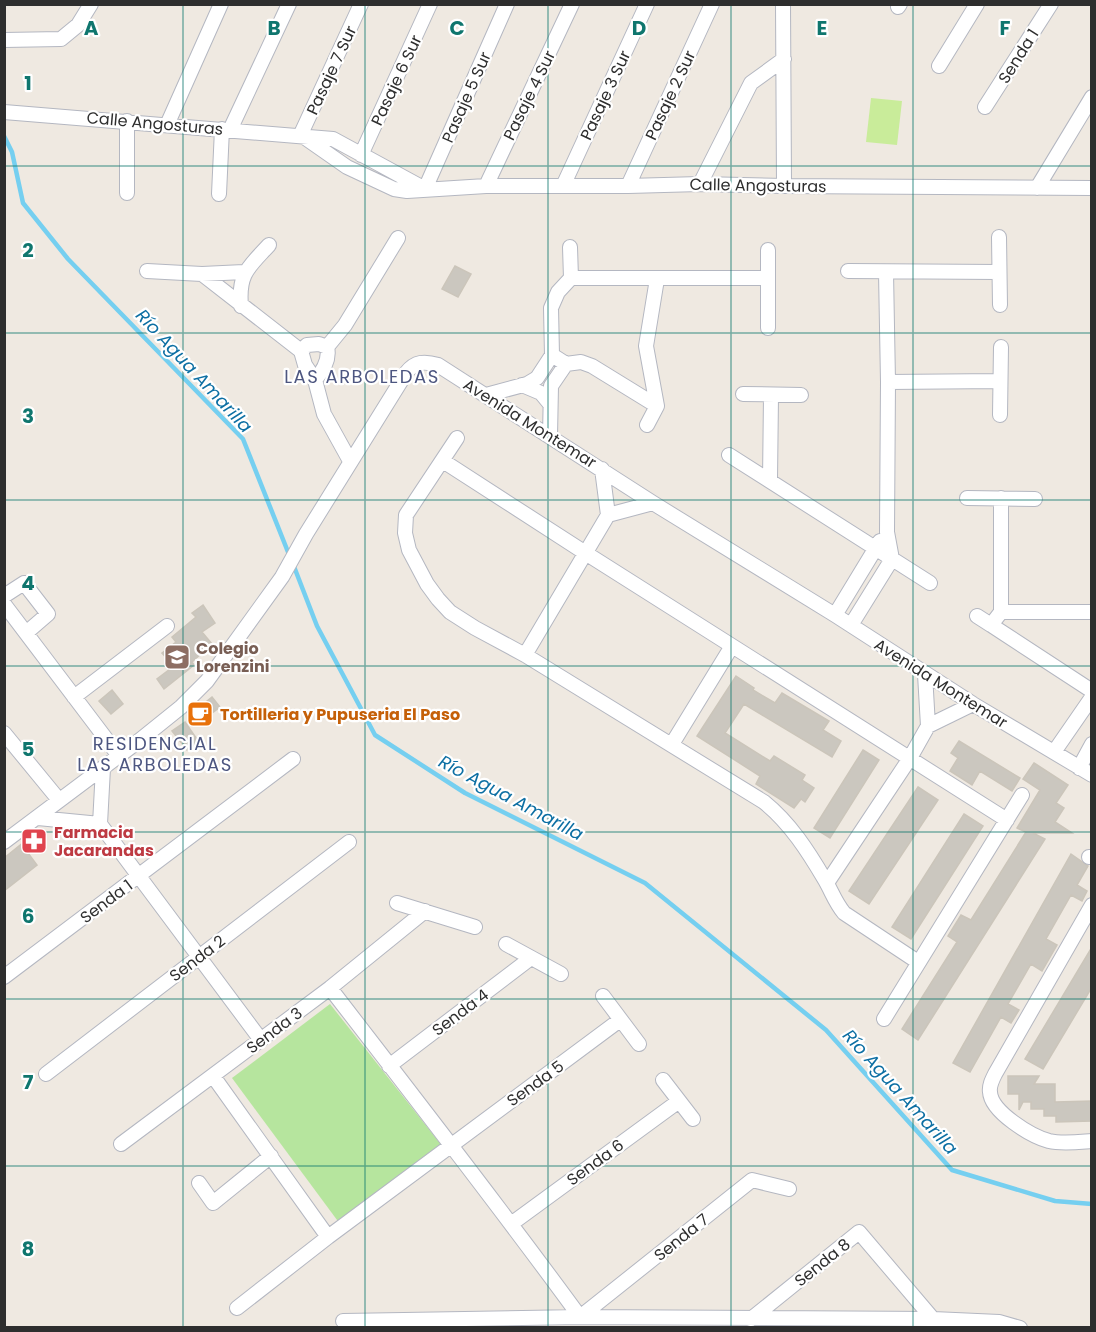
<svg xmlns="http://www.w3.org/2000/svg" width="1096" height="1332" viewBox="0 0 1096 1332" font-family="Poppins,sans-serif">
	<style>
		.green { fill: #b6e59e }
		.pitch { fill: #c9ec9a }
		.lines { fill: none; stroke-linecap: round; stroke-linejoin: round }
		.stream { stroke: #75cff0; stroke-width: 4.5 }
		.building { fill: #cbc7bf; stroke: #cbc5ba; stroke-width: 1.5 }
		.street-casing { stroke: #b4b7c1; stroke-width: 16 }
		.street { stroke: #fff; stroke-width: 14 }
		.grid { fill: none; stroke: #0f766e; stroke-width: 1.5; stroke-opacity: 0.55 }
		.labels { text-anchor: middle; stroke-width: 4.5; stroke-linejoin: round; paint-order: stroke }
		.street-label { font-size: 16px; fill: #2e2e2e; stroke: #fff }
		.education-label { font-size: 16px; font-weight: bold; fill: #785e54; stroke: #fff; text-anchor: start }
		.food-label { font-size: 16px; font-weight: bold; fill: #c56008; stroke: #fff; text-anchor: start }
		.health-label { font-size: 16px; font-weight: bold; fill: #be3a42; stroke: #fff; text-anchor: start }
		.water-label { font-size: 18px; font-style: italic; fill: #0d6fa3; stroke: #fff }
		.neighbourhood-label { font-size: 18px; letter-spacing: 1.5px; fill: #4d5680; stroke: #fff }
		.grid-label { font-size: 20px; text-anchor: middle; font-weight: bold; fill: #0f766e; stroke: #fff; stroke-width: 4.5; stroke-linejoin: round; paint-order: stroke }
	</style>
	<rect width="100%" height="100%" fill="#efe9e1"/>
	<path class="green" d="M330,1004L443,1147L340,1224L232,1078Z"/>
	<path class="pitch" d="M871,98L902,101L897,145L866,142Z"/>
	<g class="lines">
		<path class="stream" d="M4,136L12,152L23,203L68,259L243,439L290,557
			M293,564L317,626L375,735L465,793L645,883L826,1030L952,1170L1055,1201L1092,1204"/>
	</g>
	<path class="building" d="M455,266L471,274L458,297L442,289Z
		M203,605L215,623L202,632L212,644L192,662L194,665L164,689L157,679L174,666L162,653L176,642L172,637L196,617L192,613Z
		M736,676L754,688L753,690L775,703L782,693L829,721L823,730L841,741L832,757L744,704L725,733L770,761L774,756L805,775L802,780L814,788L805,802L801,799L794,808L756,784L760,776L697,736Z
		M112,690L123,704L111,714L99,701Z
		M212,697L220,707L200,722L192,713Z
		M185,722L199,742L187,750L172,731Z
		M959,741L1020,778L1012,791L980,771L972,785L950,771L958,758L951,753Z
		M863,750L879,760L830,838L814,828Z
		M1034,763L1068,785L1056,803L1064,808L1055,822L1072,833H1033L1045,839L918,1040L902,1029L957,942L948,936L961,915L971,920L1026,832L1017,828L1040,790L1023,779Z
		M918,787L938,800L869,904L849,891Z
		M964,814L983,826L911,939L892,927Z
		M35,833L42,842L28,853L37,865L4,891V858Z
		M1071,854L1088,866L1077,885L1087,891L1082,901L1071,895L1046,939L1057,945L1042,971L1031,964L1008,1004L1019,1010L1011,1023L1001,1017L970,1072L953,1063Z
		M1092,947V987L1043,1069L1025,1059Z
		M1008,1076H1039L1034,1084H1055V1102L1092,1101V1121L1056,1122V1116H1044V1109H1031V1102H1023L1019,1110V1094H1008Z"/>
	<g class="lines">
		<defs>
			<path id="street" d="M783,4L784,186
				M898,7L900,4
				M4,40L61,39L78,25L91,4
				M939,66L977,4
				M985,107L1051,4
				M4,112L333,139L425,189
				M167,125L221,4
				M230,130L289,4
				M300,136L361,4
				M304,137L347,167L394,189L407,191L486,186H628L700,184L784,186L1092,188
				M361,155L430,4
				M700,184L751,83L784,59
				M486,186L572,4
				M563,186L647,4
				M628,186L712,4
				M1037,188L1092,97
				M425,189L507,4
				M127,193V121
				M219,194L222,129
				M999,237L1000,305
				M570,247L571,278
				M768,250V328
				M147,271L202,274L244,272
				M848,271L999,272
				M202,274L301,351L305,365L315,380L324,414L350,461
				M241,306C238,273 249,267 269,245
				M301,351L307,345L319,344L327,347
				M552,355L566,364L581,362L592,366L657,406
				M315,380C323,371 330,359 327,347L345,325L398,238
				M888,382L1000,381
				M522,385L541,393L550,404
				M743,394L801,395
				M486,395L527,384L537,378L552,355L551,308L558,292L571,278H767
				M1000,415L1001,347
				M647,425L657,406L646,346L657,279
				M550,436L551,386L566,364
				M457,438L406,515L405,533L409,550L427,584L438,599L450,612L475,628L525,655L764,802C790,823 808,851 825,880C832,892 835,902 844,913L918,962
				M729,455L930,583
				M443,461L587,554L1007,820
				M770,480L771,396
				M967,498L1035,499
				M1001,498V612L991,625L1092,691
				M608,515L653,503
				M4,596L24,583L48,614L26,633
				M4,604L119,756
				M1001,612H1092
				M835,615L880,541
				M977,616L991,625
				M851,625L892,559L887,532L888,382L886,272
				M525,655L608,515L602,469
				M74,697L167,626
				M928,726L973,704
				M4,733L59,800
				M672,744L732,646
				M1054,752L1092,697
				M103,768L100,824L261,1040
				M1079,768L1092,744
				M38,818L100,824
				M4,842L140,740L181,707L207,681L282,577L306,534L406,373C415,361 425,361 438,365L653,503L835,615L973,704L1092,775
				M1089,857H1092
				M827,883L910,758L928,726L925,674
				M397,903L475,927
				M1092,905L995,1074C992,1080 989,1086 990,1092C991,1112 1031,1136 1049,1141C1062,1144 1078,1142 1092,1141
				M506,944L561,974
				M4,977L293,759
				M330,988C414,1097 499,1206 580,1317L752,1180L789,1189
				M603,996L639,1044
				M884,1019L1022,795
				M389,1066L531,958
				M46,1074L349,842
				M213,1076L328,1237
				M663,1080L693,1119
				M121,1144L330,988L425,911
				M199,1183L213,1203L271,1156
				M511,1224L679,1101
				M237,1308L328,1237L620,1020
				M751,1319L859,1232L933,1319
				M343,1321L580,1317L933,1319L999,1322L1020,1328"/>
		</defs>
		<use href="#street" class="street-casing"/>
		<use href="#street" class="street"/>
	</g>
	<path class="grid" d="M183,4V1328M365,4V1328M548,4V1328M731,4V1328M913,4V1328M4,166H1092M4,333H1092M4,500H1092M4,666H1092M4,832H1092M4,999H1092M4,1166H1092"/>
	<defs>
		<symbol id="school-square" viewBox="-11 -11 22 22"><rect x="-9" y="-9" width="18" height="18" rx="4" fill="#8d6e63" stroke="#fff"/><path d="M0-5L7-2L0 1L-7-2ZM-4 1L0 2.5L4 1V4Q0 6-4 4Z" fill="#fff"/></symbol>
		<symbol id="cafe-square" viewBox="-11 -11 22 22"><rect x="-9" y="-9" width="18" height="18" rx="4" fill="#e8710a" stroke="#fff"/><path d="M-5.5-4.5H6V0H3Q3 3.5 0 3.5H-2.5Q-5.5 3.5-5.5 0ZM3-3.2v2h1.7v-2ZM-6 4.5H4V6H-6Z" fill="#fff"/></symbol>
		<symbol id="pharmacy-square" viewBox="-11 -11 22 22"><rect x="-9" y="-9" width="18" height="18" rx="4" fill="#e0444e" stroke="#fff"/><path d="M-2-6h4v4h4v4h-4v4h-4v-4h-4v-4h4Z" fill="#fff"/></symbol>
	</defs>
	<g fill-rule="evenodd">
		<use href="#school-square" x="162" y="642" width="30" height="30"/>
		<use href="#cafe-square" x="185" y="699" width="30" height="30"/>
		<use href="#pharmacy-square" x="19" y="826" width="30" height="30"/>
	</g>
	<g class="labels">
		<g class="street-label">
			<text transform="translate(1018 56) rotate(-58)" y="6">Senda 1</text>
			<text transform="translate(331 70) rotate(-65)" y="6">Pasaje 7 Sur</text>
			<text transform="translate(396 80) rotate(-65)" y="6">Pasaje 6 Sur</text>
			<text transform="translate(529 95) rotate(-64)" y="6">Pasaje 4 Sur</text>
			<text transform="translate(605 95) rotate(-65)" y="6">Pasaje 3 Sur</text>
			<text transform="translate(670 95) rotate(-65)" y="6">Pasaje 2 Sur</text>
			<text transform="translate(466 97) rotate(-66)" y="6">Pasaje 5 Sur</text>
			<text transform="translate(155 123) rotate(5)" y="6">Calle Angosturas</text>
			<text transform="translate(758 185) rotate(1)" y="6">Calle Angosturas</text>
			<text transform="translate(530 423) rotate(32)" y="6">Avenida Montemar</text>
			<text transform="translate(941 683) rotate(32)" y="6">Avenida Montemar</text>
			<text transform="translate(106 901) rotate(-37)" y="6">Senda 1</text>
			<text transform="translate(197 958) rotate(-37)" y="6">Senda 2</text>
			<text transform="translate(460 1012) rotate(-37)" y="6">Senda 4</text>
			<text transform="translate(274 1030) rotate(-37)" y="6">Senda 3</text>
			<text transform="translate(535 1083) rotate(-36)" y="6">Senda 5</text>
			<text transform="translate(595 1162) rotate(-36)" y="6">Senda 6</text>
			<text transform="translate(681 1237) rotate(-39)" y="6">Senda 7</text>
			<text transform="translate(822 1262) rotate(-39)" y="6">Senda 8</text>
		</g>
		<g class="education-label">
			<text x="196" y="654">Colegio<tspan x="196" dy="18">Lorenzini</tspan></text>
		</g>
		<g class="food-label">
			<text x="220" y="720">Tortilleria y Pupuseria El Paso</text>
		</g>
		<g class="health-label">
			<text x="54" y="838">Farmacia<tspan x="54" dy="18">Jacarandas</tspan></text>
		</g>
		<g class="water-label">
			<text transform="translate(194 371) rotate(47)" y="6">Río Agua Amarilla</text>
			<text transform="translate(511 798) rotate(28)" y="6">Río Agua Amarilla</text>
			<text transform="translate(900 1092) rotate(48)" y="6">Río Agua Amarilla</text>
		</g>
		<g class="neighbourhood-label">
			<text x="362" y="383">LAS ARBOLEDAS</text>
			<text x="155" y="750">RESIDENCIAL<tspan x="155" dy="21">LAS ARBOLEDAS</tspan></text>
		</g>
	</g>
	<g class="grid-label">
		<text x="91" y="35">A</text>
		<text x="274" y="35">B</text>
		<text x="457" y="35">C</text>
		<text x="639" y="35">D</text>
		<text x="822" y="35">E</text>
		<text x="1005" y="35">F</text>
		<text x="28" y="90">1</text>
		<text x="28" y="257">2</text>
		<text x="28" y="423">3</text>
		<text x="28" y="590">4</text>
		<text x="28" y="756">5</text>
		<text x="28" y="923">6</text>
		<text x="28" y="1089">7</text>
		<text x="28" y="1256">8</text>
	</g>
	<rect width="1096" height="1332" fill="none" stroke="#2e2e2e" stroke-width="12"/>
</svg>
